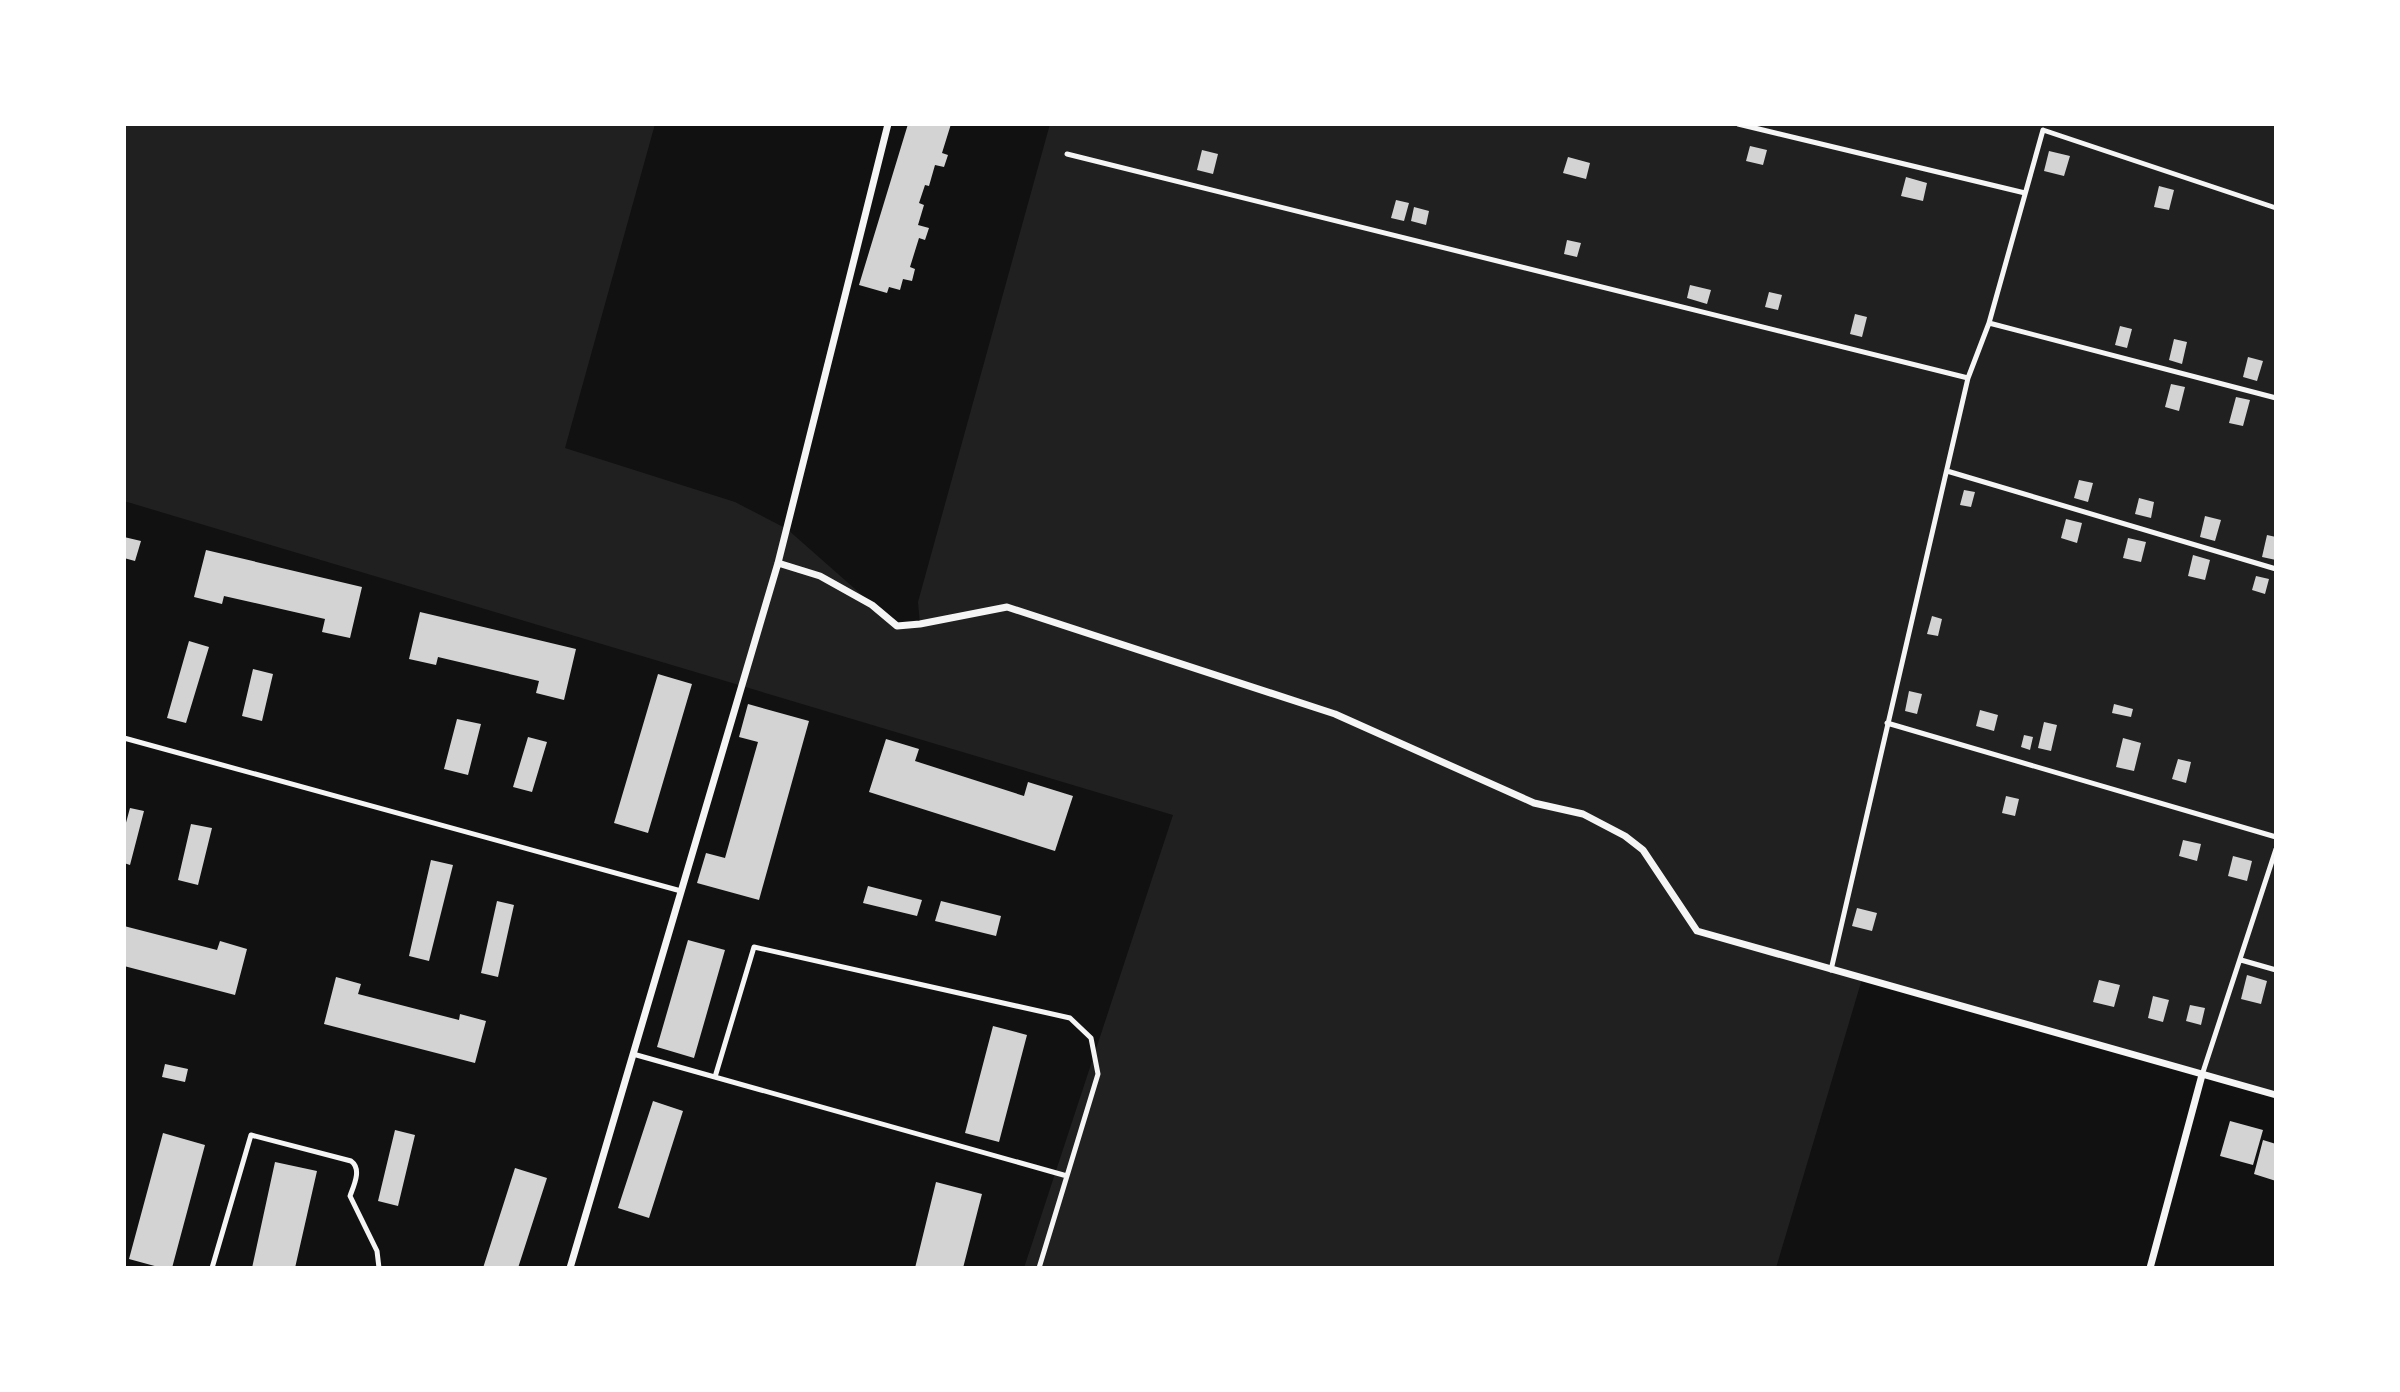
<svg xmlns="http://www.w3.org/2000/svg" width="2400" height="1392" viewBox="0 0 2400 1392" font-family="Manrope,sans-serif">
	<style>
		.green { fill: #202020 }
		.building { fill: #d3d3d3 }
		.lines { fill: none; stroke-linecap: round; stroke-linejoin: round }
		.service { stroke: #f5f5f5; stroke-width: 5 }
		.minor { stroke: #f5f5f5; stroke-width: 7 }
	</style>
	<rect width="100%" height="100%" fill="#111"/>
	<path class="green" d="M124,124H655L565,448L735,502L787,529L897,626L920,624L918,602L1050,124H2276V1095L1862,979L1776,1268H1024L1173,815L124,501Z"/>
	<path class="building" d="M908,124H951L942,153L948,155L944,167L935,165L929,186L925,185L919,203L924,205L918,225L929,228L925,240L919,238L910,267L915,269L912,281L903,279L900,290L889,287L887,293L859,285Z
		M1750,146L1767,150L1763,165L1746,161Z
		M1202,150L1218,154L1213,174L1197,170Z
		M2049,151L2070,156L2064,176L2044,171Z
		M1568,157L1590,163L1586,179L1563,173Z
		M1906,177L1927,183L1923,201L1901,196Z
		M2159,186L2174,190L2169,210L2154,207Z
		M1396,200L1409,203L1404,221L1391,218Z
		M1414,207L1429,211L1426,225L1411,221Z
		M1567,240L1581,243L1577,257L1564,254Z
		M1690,285L1711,290L1707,304L1687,298Z
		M1769,292L1782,295L1778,310L1765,307Z
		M1855,314L1867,317L1862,337L1850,334Z
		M2120,326L2132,329L2127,348L2115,345Z
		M2174,339L2187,342L2182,364L2169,360Z
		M2248,357L2263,361L2257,381L2243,377Z
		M2171,384L2185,387L2179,411L2165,407Z
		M2236,397L2250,400L2243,426L2229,423Z
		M2079,480L2093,483L2088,502L2074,498Z
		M1964,490L1975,492L1971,507L1960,505Z
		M2139,498L2154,502L2151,518L2135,514Z
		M2205,516L2221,520L2215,541L2200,537Z
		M2066,519L2082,523L2077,543L2061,538Z
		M2267,535L2276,537V560L2262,557Z
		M124,537L141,541L135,561L124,558Z
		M2128,538L2146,542L2141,562L2123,558Z
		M206,550L362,587L350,638L322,632L325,619L224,596L222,604L194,597Z
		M2193,555L2210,560L2205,580L2188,576Z
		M2256,576L2269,579L2265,594L2252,590Z
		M420,612L576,649L564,700L536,693L539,681L438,657L436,665L409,659Z
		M1932,616L1942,619L1938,636L1927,634Z
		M189,641L209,647L186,723L167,718Z
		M253,669L273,674L262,721L242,716Z
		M658,674L692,684L648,833L614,823Z
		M1909,691L1922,694L1917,714L1905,711Z
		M748,704L809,721L759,900L697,883L706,853L725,858L758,742L739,737Z
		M2114,704L2133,709L2131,717L2112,713Z
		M1980,710L1998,715L1994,731L1976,726Z
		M457,719L481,724L468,775L444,769Z
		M2044,722L2057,725L2051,751L2038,748Z
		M2024,735L2033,737L2030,750L2021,747Z
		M528,737L547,742L532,792L513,787Z
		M2123,738L2141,743L2134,771L2116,767Z
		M886,739L919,749L915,761L1024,796L1028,782L1073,796L1055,851L869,792Z
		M2178,759L2191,762L2186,783L2172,779Z
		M2006,796L2019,799L2015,816L2002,813Z
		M130,808L144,811L130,865L124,863V830Z
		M191,824L212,828L198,885L178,880Z
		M2183,840L2201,844L2197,861L2179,856Z
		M2233,856L2252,861L2247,881L2228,876Z
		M431,860L453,865L429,961L409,956Z
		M868,886L922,900L917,916L863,903Z
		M497,901L514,905L498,977L481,973Z
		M941,901L1001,916L996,936L935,921Z
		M1857,908L1877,913L1872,931L1852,926Z
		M124,926L217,950L220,941L247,949L235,995L124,966Z
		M688,940L725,950L694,1058L657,1047Z
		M2247,975L2267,981L2261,1004L2241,999Z
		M336,977L361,984L358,994L459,1020L460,1014L486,1021L475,1063L324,1024Z
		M2099,980L2120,985L2114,1007L2093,1002Z
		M2153,996L2169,1000L2163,1022L2148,1018Z
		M2190,1005L2205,1008L2201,1025L2186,1021Z
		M993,1026L1027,1035L999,1142L965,1133Z
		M165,1064L188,1069L185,1082L162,1077Z
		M653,1101L683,1111L649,1218L618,1208Z
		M2230,1121L2263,1130L2253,1165L2220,1156Z
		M395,1130L415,1135L398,1206L378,1201Z
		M163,1133L205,1145L172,1268H162L129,1259Z
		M2263,1140L2276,1144V1181L2254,1174Z
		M275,1162L317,1171L295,1268H252Z
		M515,1168L547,1178L518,1268H483Z
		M936,1182L982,1194L963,1268H915Z"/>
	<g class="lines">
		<path class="service" d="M1738,124L2025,193
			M1067,154L1968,378
			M1989,323L2276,398
			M1947,471L2276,569
			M1887,723L2276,837
			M124,738L681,891
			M2241,960L2276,970
			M1831,970L1968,378L1989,323L2043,130L2276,208
			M633,1054L1067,1176
			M2202,1075L2276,849
			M715,1077L754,947L1070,1018L1091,1038L1098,1074L1039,1268
			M212,1268L251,1135L351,1161C362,1169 354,1185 350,1196L377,1251L379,1268"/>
		<path class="minor" d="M778,563L820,576L872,605L897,626L920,624L1007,607L1335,714L1534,803L1583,814L1625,836L1643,850L1697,931L2276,1095
			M570,1268L778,563L888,124
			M2150,1268L2202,1075"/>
	</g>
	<rect width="2400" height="1392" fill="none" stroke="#ffffff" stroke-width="252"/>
</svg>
